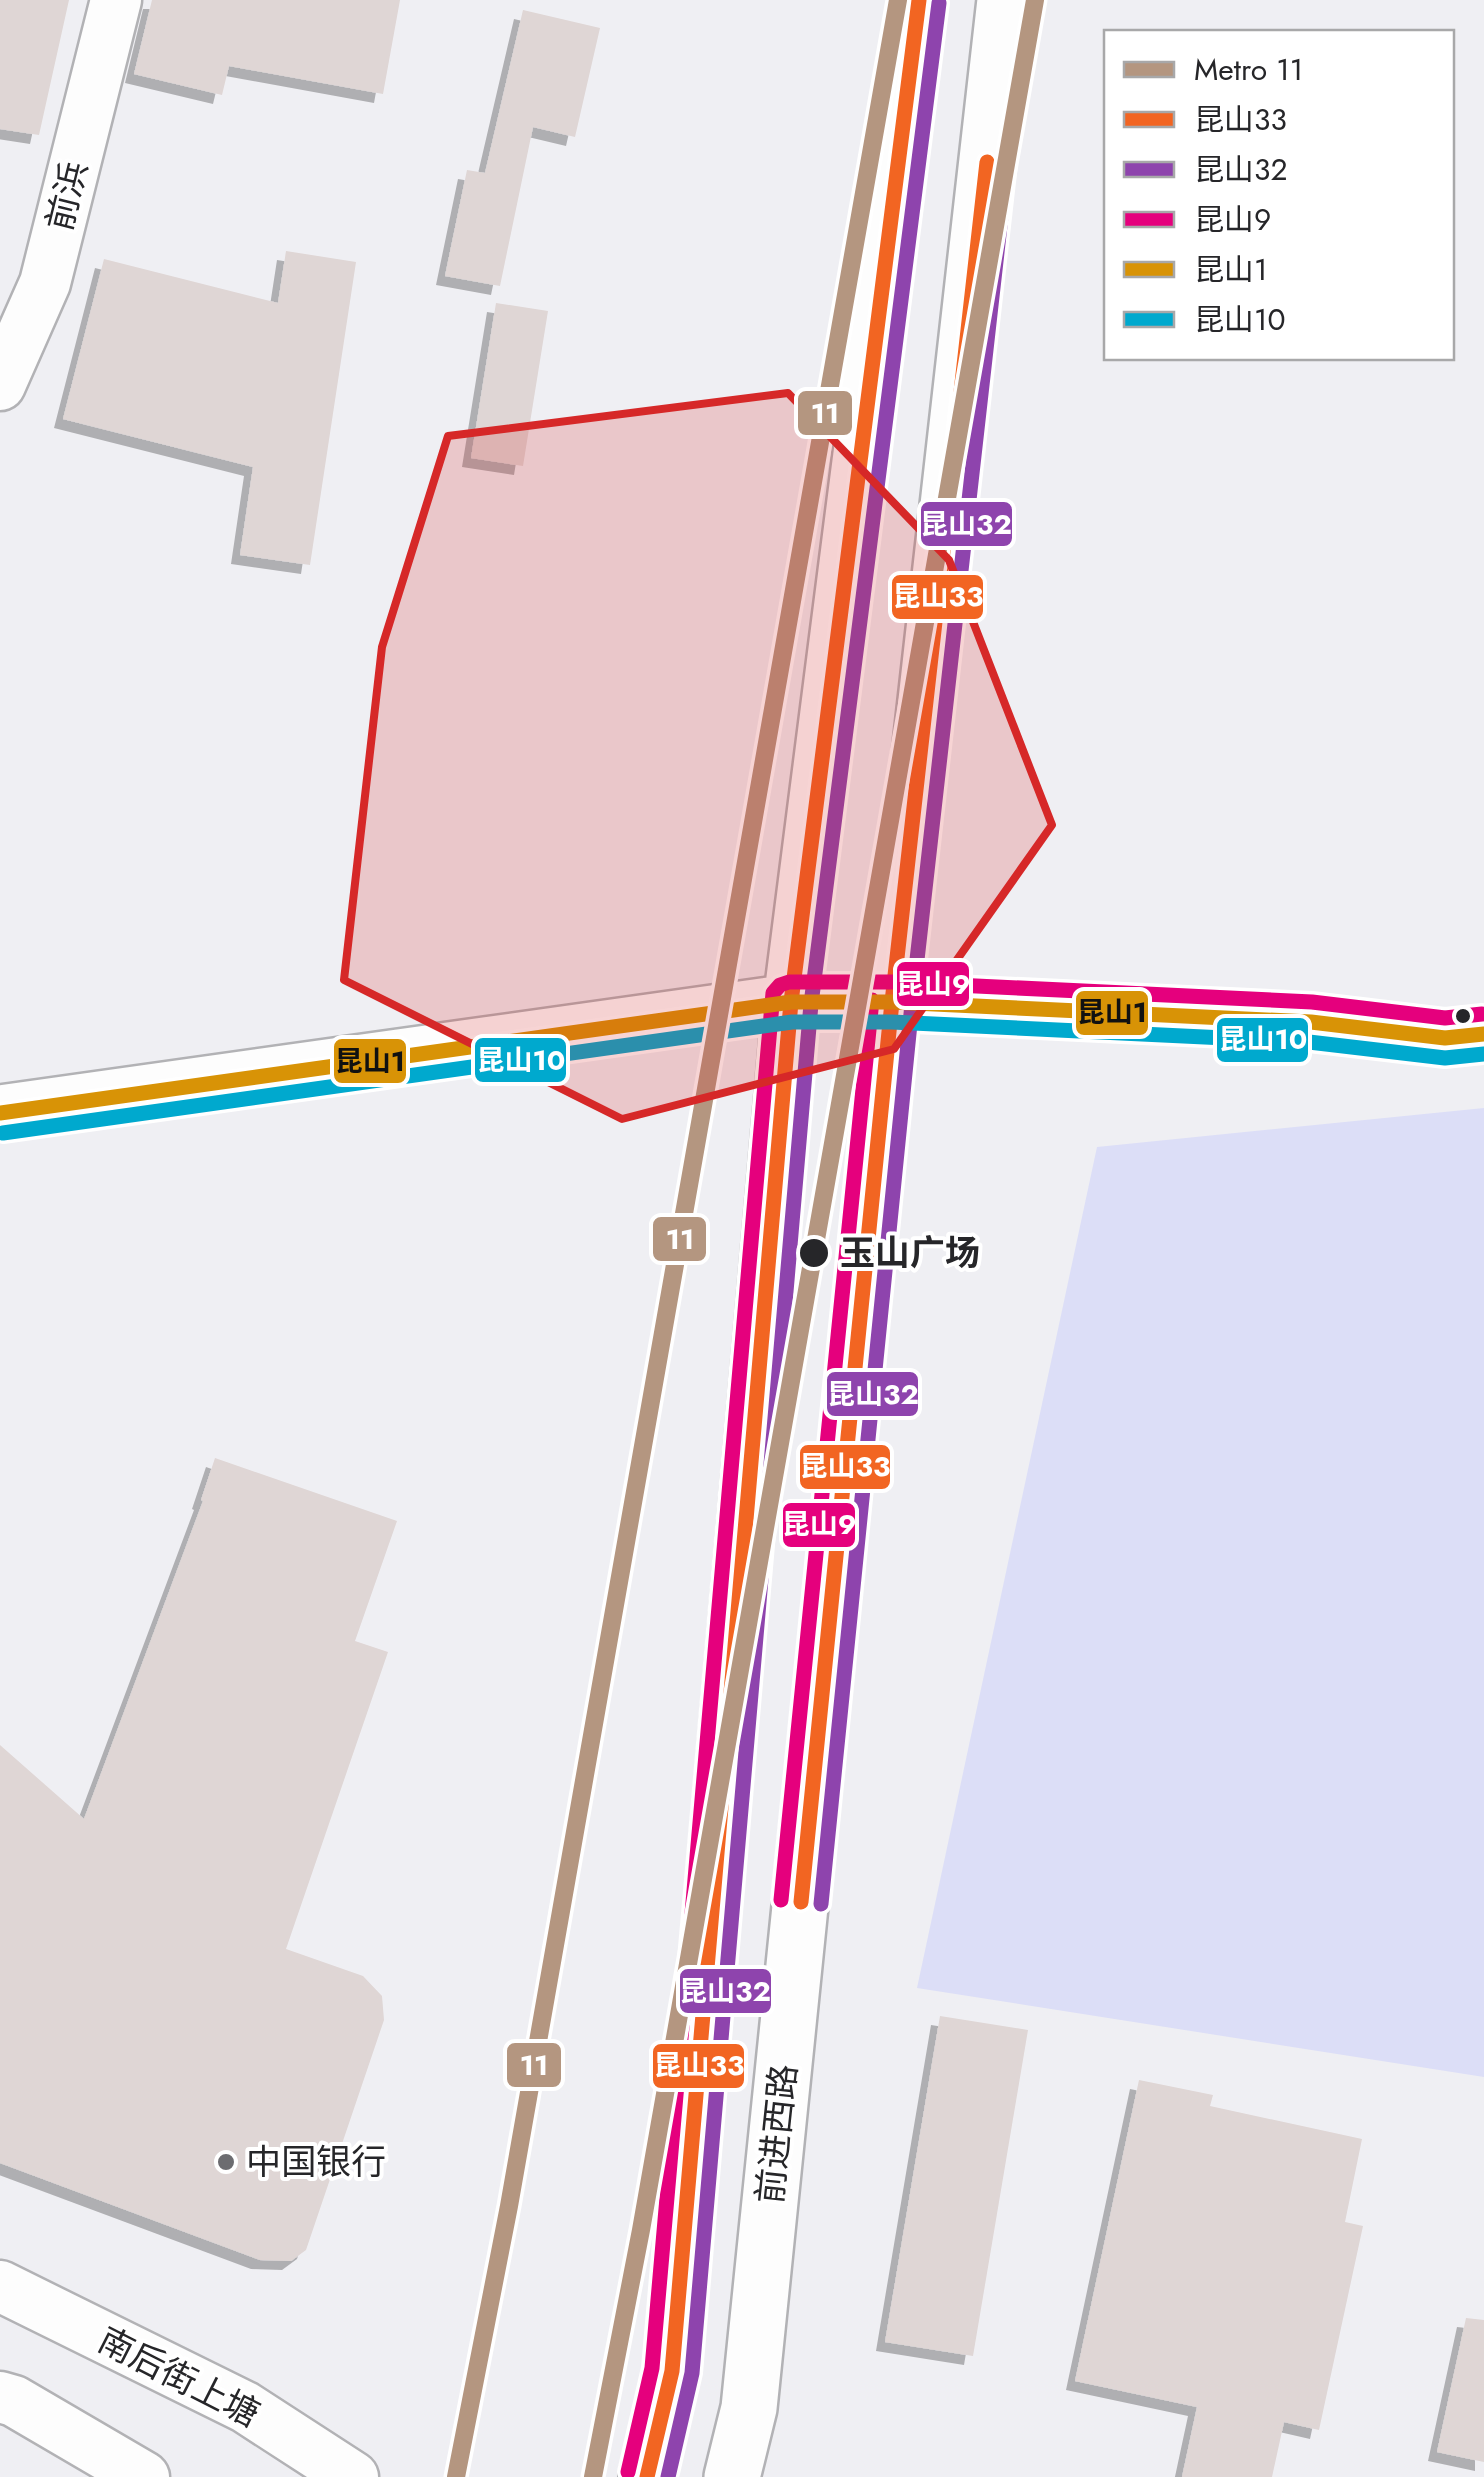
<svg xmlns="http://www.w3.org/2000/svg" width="1484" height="2477" viewBox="0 0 1484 2477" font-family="Jost,'Noto Sans SC',sans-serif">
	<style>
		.green { fill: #dcdef7 }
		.building { fill: #dfd6d5; filter: url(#shadow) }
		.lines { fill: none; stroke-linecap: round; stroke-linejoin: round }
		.minor-casing { stroke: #b2b2b5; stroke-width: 55 }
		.major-casing { stroke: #b2b2b5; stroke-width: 60 }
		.minor { stroke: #fdfdfd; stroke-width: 50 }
		.major { stroke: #fdfdfd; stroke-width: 55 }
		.bus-1-casing { stroke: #fff; stroke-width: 22 }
		.bus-2-casing { stroke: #fff; stroke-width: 22 }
		.bus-3-casing { stroke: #fff; stroke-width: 22 }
		.bus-4-casing { stroke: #fff; stroke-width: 22 }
		.bus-5-casing { stroke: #fff; stroke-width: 22 }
		.bus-1 { stroke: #f26522; stroke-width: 15 }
		.bus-2 { stroke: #8e44ad; stroke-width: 15 }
		.bus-3 { stroke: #e5007d; stroke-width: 15 }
		.bus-4 { stroke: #d89306; stroke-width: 15 }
		.bus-5 { stroke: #00a9ce; stroke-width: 15 }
		.metro-1-casing { stroke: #fff; stroke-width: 25 }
		.metro-1 { stroke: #b49680; stroke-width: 18 }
		.marked { fill: #d62828; fill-opacity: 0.2; stroke: #d62828; stroke-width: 8; stroke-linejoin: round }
		.bus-dot { fill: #262629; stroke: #fff; stroke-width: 4 }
		.poi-dot { fill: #6c6c70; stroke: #fff; stroke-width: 4 }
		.labels { text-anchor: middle; stroke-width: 8; stroke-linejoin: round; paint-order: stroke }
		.street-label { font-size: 35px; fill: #262629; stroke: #fff }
		.stop-label { font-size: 35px; font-weight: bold; fill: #262629; stroke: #fff; text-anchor: start }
		.poi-label { font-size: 35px; fill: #262629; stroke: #fff; text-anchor: start }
		.line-badge { stroke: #fff; stroke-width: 4 }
		.badge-label { font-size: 28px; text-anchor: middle; font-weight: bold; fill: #fff }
		.pale-badge-label { font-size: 28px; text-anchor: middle; font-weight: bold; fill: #111 }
	</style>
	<defs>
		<filter id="shadow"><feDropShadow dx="-9" dy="9" stdDeviation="0" flood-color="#0004"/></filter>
	</defs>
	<rect width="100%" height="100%" fill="#efeff3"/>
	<path class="green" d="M1484,1108V2077L917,1988L1097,1147Z"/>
	<path class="building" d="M0,0H69L39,135L0,129Z
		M152,0H400L383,94L229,66L222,95L134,74Z
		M523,10L600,28L575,137L533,127L500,286L445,276L467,170L485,173Z
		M286,251L356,262L310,565L240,555L253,467L63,419L104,259L278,303Z
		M496,303L548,311L523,466L471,458Z
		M215,1458L397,1521L355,1641L388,1652L286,1949L363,1976L382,1996L384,2020L306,2250L291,2261L260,2260L0,2163V1745L84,1819L203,1501L201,1500Z
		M940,2016L1028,2030L973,2356L885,2342Z
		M1139,2080L1213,2095L1210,2106L1362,2139L1345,2222L1363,2226L1319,2430L1284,2422L1272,2477H1182L1197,2407L1075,2381Z
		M1466,2318L1484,2320V2462L1437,2452Z"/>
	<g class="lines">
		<defs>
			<path id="minor" d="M0,385L45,283L116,0
				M0,2286L245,2407L353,2477
				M0,2397L14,2401L144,2477"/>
			<path id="major" d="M0,1113L791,1002H892L1311,1022L1445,1038L1484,1034
				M647,2477L672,2371L791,1002L919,0
				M732,2477L749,2408L892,1002L1005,0"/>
		</defs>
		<use href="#minor" class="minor-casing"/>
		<use href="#major" class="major-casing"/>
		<use href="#minor" class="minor"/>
		<use href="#major" class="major"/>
		<defs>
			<path id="bus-1" d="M801,1902L892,1002L987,162
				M647,2477L672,2371L791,1002L919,0"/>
			<path id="bus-2" d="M821,1904L912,1004L1007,164
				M668,2477L692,2373L811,1004L939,3"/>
			<path id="bus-3" d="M781,1900L872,1000
				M628,2472L652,2368L773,993L780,985L789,982H893L1312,1002L1445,1018L1482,1014"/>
			<path id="bus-4" d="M0,1113L791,1002H892L1311,1022L1445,1038L1484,1034"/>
			<path id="bus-5" d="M3,1133L792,1022H892L1309,1042L1445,1058L1484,1054"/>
		</defs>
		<use href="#bus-1" class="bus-1-casing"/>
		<use href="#bus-2" class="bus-2-casing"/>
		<use href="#bus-3" class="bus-3-casing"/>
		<use href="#bus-4" class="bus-4-casing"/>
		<use href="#bus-5" class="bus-5-casing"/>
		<use href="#bus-1" class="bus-1"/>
		<use href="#bus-2" class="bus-2"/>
		<use href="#bus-3" class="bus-3"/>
		<use href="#bus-4" class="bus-4"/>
		<use href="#bus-5" class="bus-5"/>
		<defs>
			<path id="metro-1" d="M456,2477L509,2206L898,0
				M593,2477L641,2230L1035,0"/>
		</defs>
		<use href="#metro-1" class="metro-1-casing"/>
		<use href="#metro-1" class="metro-1"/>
	</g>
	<path class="marked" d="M788,393L949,560L1052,825L894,1049L622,1119L344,980L382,647L448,436Z"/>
	<g class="bus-dot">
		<circle cx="1463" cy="1016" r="9"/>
		<circle cx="814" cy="1253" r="16"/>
	</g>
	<circle class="poi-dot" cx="226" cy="2162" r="10"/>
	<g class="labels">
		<g class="street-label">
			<text transform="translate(67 196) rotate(-76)" y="12">前浜</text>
			<text transform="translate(777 2134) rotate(-84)" y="12">前进西路</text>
			<text transform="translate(179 2377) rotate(27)" y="12">南后街上塘</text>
		</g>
		<g class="stop-label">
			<text x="840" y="1265">玉山广场</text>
		</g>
		<g class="poi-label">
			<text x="246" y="2174">中国银行</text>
		</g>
	</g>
	<g class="line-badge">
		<rect x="796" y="389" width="58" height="48" rx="10" fill="#b49680"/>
		<rect x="919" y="500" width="95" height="48" rx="10" fill="#8e44ad"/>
		<rect x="890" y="573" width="95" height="48" rx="10" fill="#f26522"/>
		<rect x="895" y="960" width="76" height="48" rx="10" fill="#e5007d"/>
		<rect x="1074" y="989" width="76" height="48" rx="10" fill="#d89306"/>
		<rect x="1215" y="1016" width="95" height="48" rx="10" fill="#00a9ce"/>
		<rect x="473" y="1036" width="95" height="48" rx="10" fill="#00a9ce"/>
		<rect x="332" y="1037" width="76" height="48" rx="10" fill="#d89306"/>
		<rect x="651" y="1215" width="57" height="48" rx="10" fill="#b49680"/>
		<rect x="825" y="1370" width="95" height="48" rx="10" fill="#8e44ad"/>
		<rect x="798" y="1443" width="94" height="48" rx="10" fill="#f26522"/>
		<rect x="781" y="1501" width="76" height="48" rx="10" fill="#e5007d"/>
		<rect x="678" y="1967" width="95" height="48" rx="10" fill="#8e44ad"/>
		<rect x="505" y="2041" width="58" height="48" rx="10" fill="#b49680"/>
		<rect x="651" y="2042" width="95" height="48" rx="10" fill="#f26522"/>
	</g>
	<g class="badge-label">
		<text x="825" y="423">11</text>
		<text x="966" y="534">昆山32</text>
		<text x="938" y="606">昆山33</text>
		<text x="933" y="994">昆山9</text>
		<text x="1263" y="1049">昆山10</text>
		<text x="521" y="1070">昆山10</text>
		<text x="680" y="1249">11</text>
		<text x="873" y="1404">昆山32</text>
		<text x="845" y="1476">昆山33</text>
		<text x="819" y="1534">昆山9</text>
		<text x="725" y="2001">昆山32</text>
		<text x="534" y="2075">11</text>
		<text x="699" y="2075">昆山33</text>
	</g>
	<g class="pale-badge-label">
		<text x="1112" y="1022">昆山1</text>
		<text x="370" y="1071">昆山1</text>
	</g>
	<rect x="1104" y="30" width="350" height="330" fill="#ffffff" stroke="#a8a8a9" stroke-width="2.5"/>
	<rect x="1124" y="62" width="50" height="15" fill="#b49680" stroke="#a8a8a9" stroke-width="2.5"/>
	<text x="1194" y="80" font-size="30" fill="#262629">Metro 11</text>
	<rect x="1124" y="112" width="50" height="15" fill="#f26522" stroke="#a8a8a9" stroke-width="2.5"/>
	<text x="1194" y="130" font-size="30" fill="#262629">昆山33</text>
	<rect x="1124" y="162" width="50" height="15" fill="#8e44ad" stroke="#a8a8a9" stroke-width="2.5"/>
	<text x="1194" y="180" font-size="30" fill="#262629">昆山32</text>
	<rect x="1124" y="212" width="50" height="15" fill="#e5007d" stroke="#a8a8a9" stroke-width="2.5"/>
	<text x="1194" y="230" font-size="30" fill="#262629">昆山9</text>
	<rect x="1124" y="262" width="50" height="15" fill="#d89306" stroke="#a8a8a9" stroke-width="2.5"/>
	<text x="1194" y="280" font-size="30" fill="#262629">昆山1</text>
	<rect x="1124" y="312" width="50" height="15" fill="#00a9ce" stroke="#a8a8a9" stroke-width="2.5"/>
	<text x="1194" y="330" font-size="30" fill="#262629">昆山10</text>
</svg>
